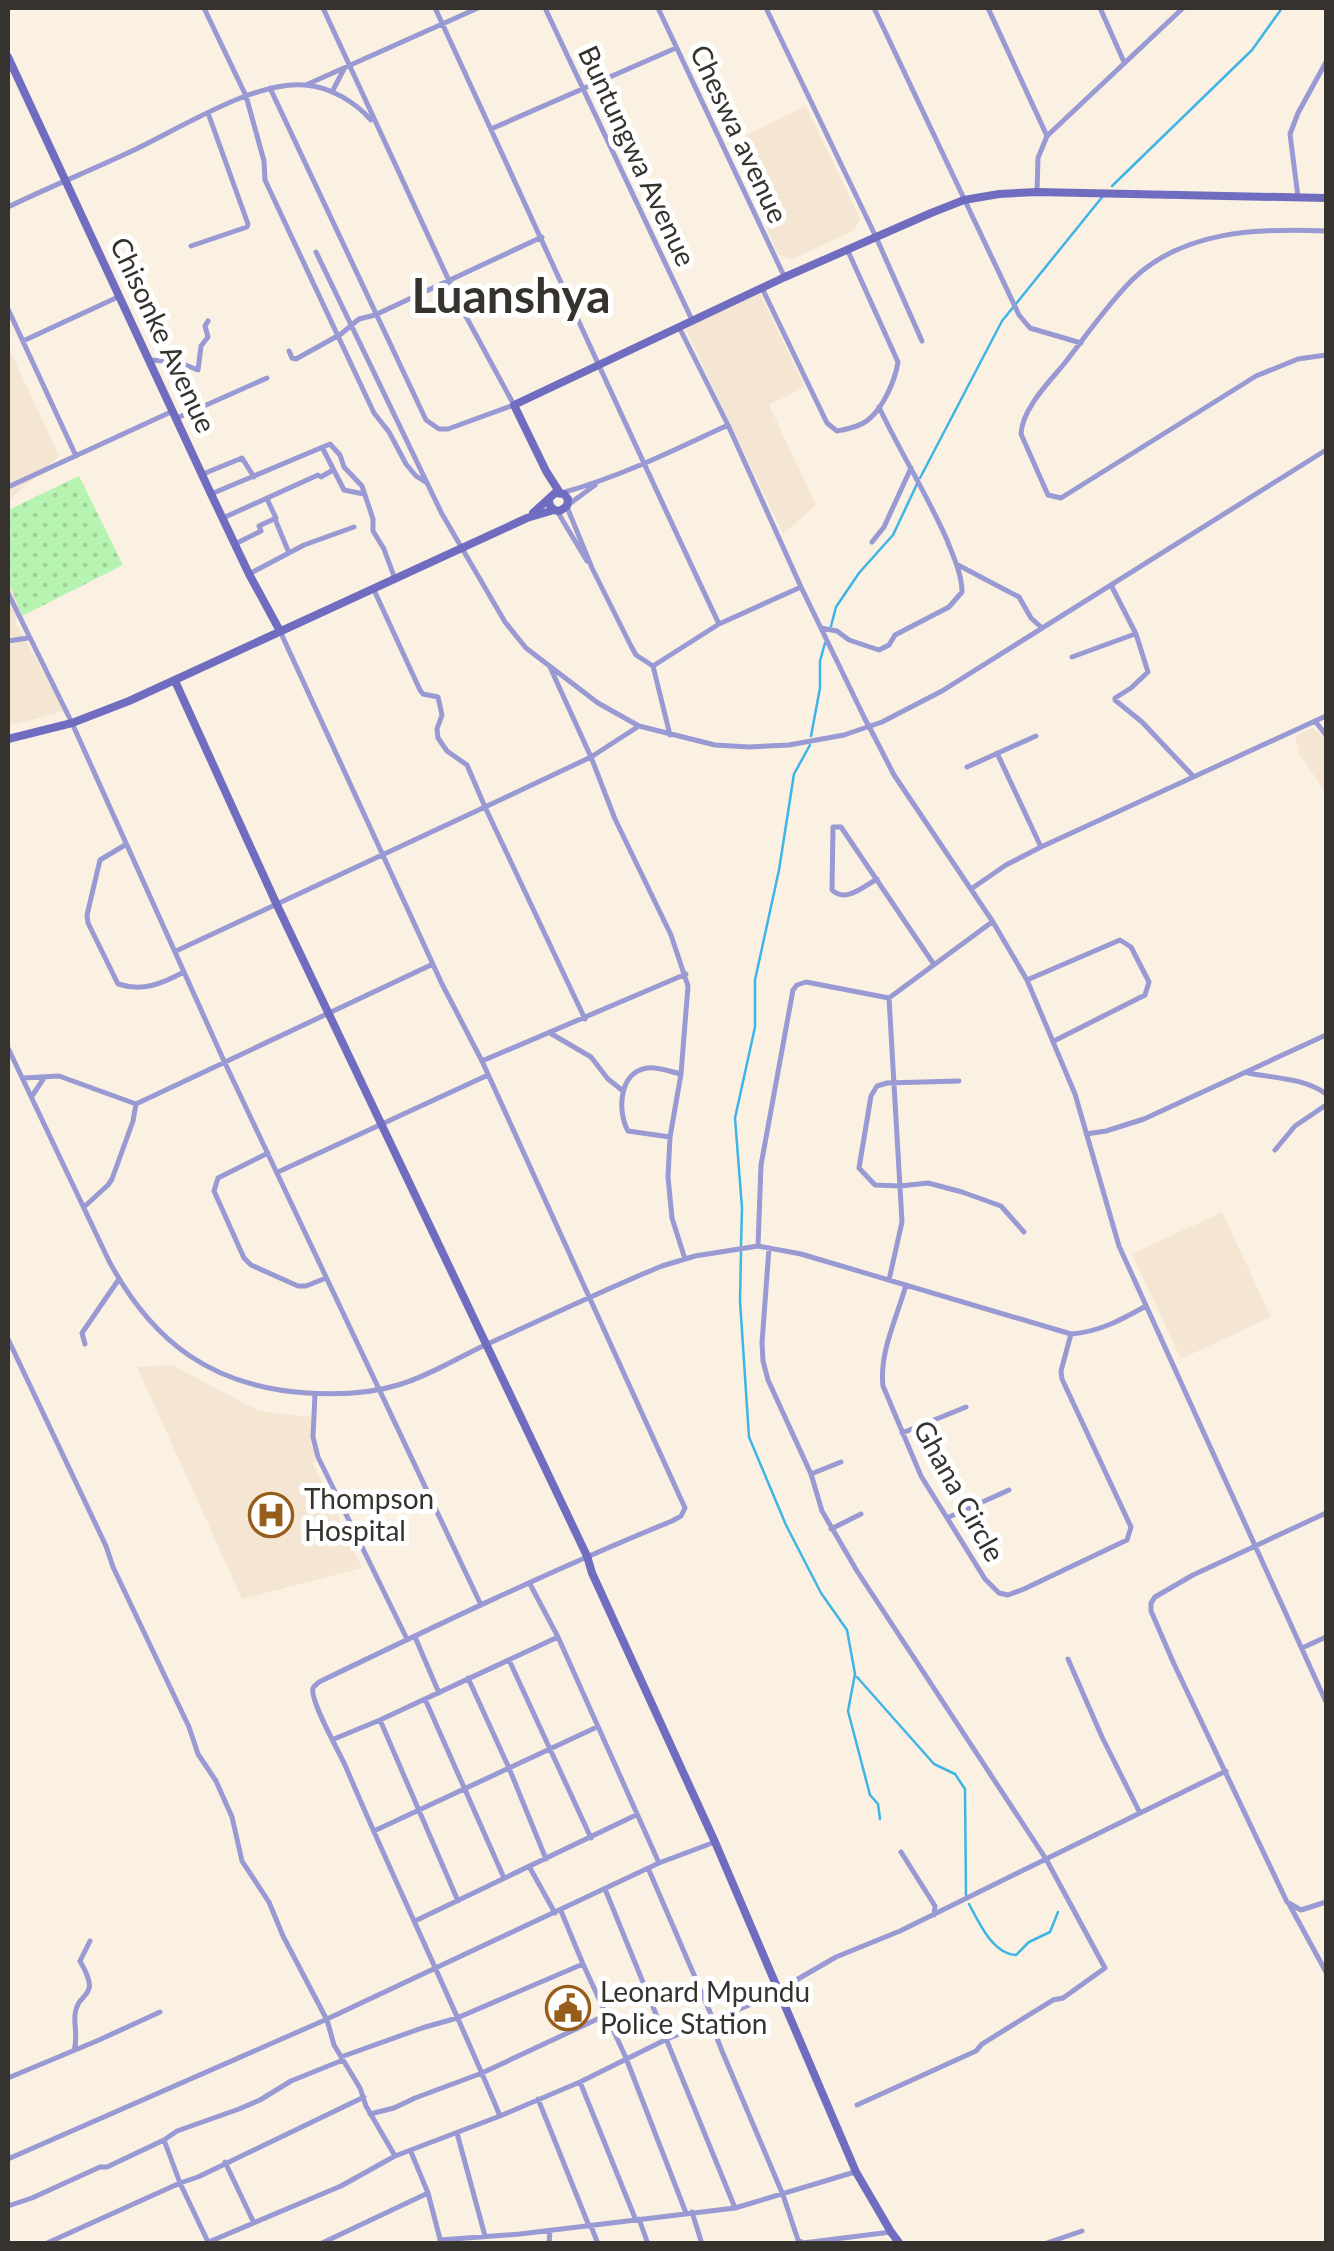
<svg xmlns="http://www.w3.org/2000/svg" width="1334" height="2251" viewBox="0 0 1334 2251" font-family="Lato,sans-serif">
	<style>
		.built { fill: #f4e6d2 }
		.park { fill: url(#park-dots) }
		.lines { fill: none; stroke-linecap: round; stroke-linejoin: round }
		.stream { stroke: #3fb4e6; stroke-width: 2.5 }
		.street { stroke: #9999d3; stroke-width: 5 }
		.secondary { stroke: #706dc0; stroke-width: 8 }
		.street-bridge { stroke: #9999d3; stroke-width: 5 }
		.labels { text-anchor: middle; stroke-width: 10; stroke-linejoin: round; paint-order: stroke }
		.street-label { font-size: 28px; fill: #36322d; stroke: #fff }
		.poi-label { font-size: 28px; fill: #36322d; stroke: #fff; text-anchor: start }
		.town-label { font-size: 48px; font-weight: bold; fill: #36322d; stroke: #fff }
	</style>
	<defs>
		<pattern id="park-dots" width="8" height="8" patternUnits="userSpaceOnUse" patternTransform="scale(2.5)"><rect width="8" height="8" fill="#b8f4b1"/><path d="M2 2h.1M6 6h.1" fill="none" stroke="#9fd299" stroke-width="1.8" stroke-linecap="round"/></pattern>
	</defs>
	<rect width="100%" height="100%" fill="#faf1e3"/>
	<path class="built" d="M806,106L860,218L855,230L792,259L778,255L730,143Z
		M760,293L805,387L769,405L816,505L783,534L685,328Z
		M8,346L59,456L8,501Z
		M8,580L22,616L14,620L65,711L8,726Z
		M1313,728L1326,740V793L1300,755L1295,736Z
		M1222,1212L1271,1317L1181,1359L1132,1254Z
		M172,1365L259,1411L313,1417L315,1462L313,1463L362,1568L242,1599L137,1367Z"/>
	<path class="park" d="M79,476L123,565L22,616L8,580V510Z"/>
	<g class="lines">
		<path class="stream" d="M1112,186L1252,50L1282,8
			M920,478L1002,321L1103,196
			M831,626L836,607L859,573L893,535L917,484
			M811,736L820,688V661L825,643
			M741,1245L742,1208L735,1118L755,1027V980L779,870L794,774L810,745
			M741,1252L740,1301L749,1437L786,1525L821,1593L847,1630L855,1674L848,1711L870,1795L878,1804L880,1819
			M857,1677L934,1764L955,1774L965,1789L966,1895
			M969,1904C979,1923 993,1954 1016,1955L1029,1942L1050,1932L1058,1912"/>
		<path class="street" d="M204,8L246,96L264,161L265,180L374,413L389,432L406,464L416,476L427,483
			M435,8C530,213 622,419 719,624
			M545,8L693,322
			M658,8L784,276
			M766,8L876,237L922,341
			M874,8L1019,315L1030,328L1081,343
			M988,8L1047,136
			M1100,8L1124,62
			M308,84L478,8
			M270,88L426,420L439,429H448L514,405L463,311L323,8
			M332,92L344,69
			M491,129L676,48
			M1037,192L1038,158L1047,136L1183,8
			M1298,197L1290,134L1298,113L1326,62
			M8,207C49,187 92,170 134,150C179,129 255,80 305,85C330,87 354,101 371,120
			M1326,231C1259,228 1183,230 1132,280C1107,305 1086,336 1064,364C1049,382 1022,409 1021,434L1048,495L1061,498L1256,376L1298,359L1326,355
			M191,246L247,227L248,224L208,113
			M316,252L442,514L505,622L526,648L598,703L639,726L715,745L749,747L789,745L844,735L882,722L942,691L1326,450
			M762,288L827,423L837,431C847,429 859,427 868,420C883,408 895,381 898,362L847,249
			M8,309L76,456
			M679,327L728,425L801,587L865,719
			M23,341L118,297
			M289,351L292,358L296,359L341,334L359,319L375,315L542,237
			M150,360L178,362L198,370L201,346L208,337L205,326L208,321
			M177,418L267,378
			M323,449L344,490L364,494
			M203,474L242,458L254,477
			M8,487L173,411
			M565,492C622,476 674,450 728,425
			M211,494L330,444L340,455L344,467L362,486L373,519V531L384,549L395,579
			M568,505L595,485
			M567,507L592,568L631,646L636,655L653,666L670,735
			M557,511L587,561
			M223,518L318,475L321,477L333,470
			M275,519L289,553
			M872,542L884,527L911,468
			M235,544L261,531L259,526L276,518L267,499L270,497
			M958,565L1019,597L1031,618L1042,628
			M249,574L304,545L354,527
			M1113,585L1112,587L1136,634L1148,672L1131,688L1115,698V700L1142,722L1193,776
			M374,590L420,690L423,694L438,697L442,715L437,729L438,738L447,751L467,765L485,807L591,757L550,667
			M8,593L72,723L224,1061L481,1605
			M821,628L837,631L849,640L879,650L889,645L895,635L949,607L962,592C962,574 953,556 947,540C927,494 900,452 879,407
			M280,631L442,984L482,1061L685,1508L681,1516L672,1521C552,1570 435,1626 319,1682C317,1684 314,1686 313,1688C309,1699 339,1752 345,1765C395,1883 451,1998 500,2116
			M8,641L28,638
			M1072,657L1135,634
			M653,666L719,624L801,587
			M1315,721L1326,735
			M639,726L591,757L615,819L671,935L688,986L681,1074L670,1137L668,1177L672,1218L685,1259
			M873,734L894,775L993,922L1027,980L1075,1094L1119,1246L1326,1702
			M997,753L1041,847
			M967,767L1036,736
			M125,845L100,860L87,915L88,923L118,984C143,992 161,984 184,972
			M877,879C863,887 846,903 832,890L833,827H841L933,963
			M971,889L1006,865L1041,847L1326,716
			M176,951L485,807L585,1019
			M1027,980L1120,940L1131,947L1149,982L1145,995L1054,1041
			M550,1033L591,1057L608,1079L623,1091
			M8,1048L109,1261C153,1343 213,1387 307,1393C338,1395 369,1394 398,1385C426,1377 454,1360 481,1347C541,1320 601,1291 662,1266L695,1256L758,1246L801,1254L1071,1334C1099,1332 1121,1320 1146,1306
			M482,1061L686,974
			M1248,1073C1273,1078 1305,1078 1326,1094
			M23,1078L59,1076L136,1104L433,964
			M959,1081L887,1083L877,1086L871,1096L859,1168L875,1185L900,1186L928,1183L962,1192L1001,1206L1024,1232
			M32,1096L44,1078
			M1086,1134L1106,1131L1144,1119L1326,1035
			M670,1137L628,1131C617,1111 619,1072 647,1068C657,1066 671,1072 681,1074
			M1275,1150L1295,1126L1326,1105
			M268,1153L218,1178L214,1191L244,1258L251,1265L298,1286H306L326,1278
			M278,1172L488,1075
			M84,1207L108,1185L112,1179L133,1121L136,1104
			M758,1246L761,1165L793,990L797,985L806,982L889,998L992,922
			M769,1248L762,1343L763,1361L768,1380L811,1474L822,1511L857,1571L1046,1859L1226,1771
			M889,1280L902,1222L889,998
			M906,1285C897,1317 879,1353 883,1386L921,1476L985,1579L999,1593L1008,1595L1024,1589L1127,1540L1131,1527L1062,1379L1061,1371L1071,1334
			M8,1339L106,1546L113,1567L189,1727L198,1754L216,1781L232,1817L242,1861L269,1902L283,1936L327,2020L334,2045L360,2088L366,2106L395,2156L500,2116L580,2082L667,2039L778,1993
			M85,1344L82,1333L119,1279
			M315,1394L313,1437L318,1457L407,1639
			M902,1433L966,1407
			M811,1474L841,1462
			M1326,1513L1193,1575L1155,1597L1151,1603V1611L1174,1664L1287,1902L1301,1910L1326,1902
			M947,1518L1009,1490
			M831,1529L861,1514
			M530,1584L558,1637L659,1863
			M415,1637L439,1693
			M1302,1648L1326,1637
			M1068,1659L1102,1737L1140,1813
			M509,1660L591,1838
			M468,1678L509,1768L546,1859
			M425,1699L504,1878
			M380,1720L458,1901
			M334,1739L380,1720L558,1637
			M374,1831L597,1727
			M901,1852L935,1906L934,1915
			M530,1868L555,1913
			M648,1868L713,2019L715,2033L722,2051L783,2195L798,2240L803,2243L891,2232
			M605,1889L735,2208
			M1289,1904L1326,1972
			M561,1911L583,1964L626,2058L686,2213
			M415,1921L636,1815
			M779,1990L836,1957L900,1931L1046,1859L1105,1968L1063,1998L1053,2000L982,2044L976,2051L857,2105
			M74,2050C78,2038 74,2027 75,2015C77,1989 103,2001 80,1961L90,1941
			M341,2057L422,2028L457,2018L583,1964
			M8,2078L99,2040L160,2012
			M580,2082L635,2218
			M538,2099L589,2226
			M370,2114L394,2108L415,2098L482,2073L606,2015
			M457,2133L485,2236
			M411,2152L428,2193L440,2239
			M8,2159L325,2020L659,1863L715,1842
			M225,2162L253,2221
			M8,2206L32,2198L100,2167H107L164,2140
			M692,2212L702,2244
			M639,2219L648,2244
			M591,2226L598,2244
			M440,2240L520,2234L735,2208L855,2172
			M45,2244L180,2183L198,2177L364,2097
			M204,2244L341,2186L395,2156
			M209,2244L180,2183L164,2140L177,2131L239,2109L260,2100L291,2081L343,2060
			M320,2244L428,2193
			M549,2244L550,2231
			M1044,2244L1082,2231"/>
		<path class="secondary" d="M8,57L211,494L249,574L280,631
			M560,493L546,471L514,405L785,277L931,213L964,200L999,194L1037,192L1326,198
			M533,513L555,493L564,494L568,499L567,506L560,511C553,511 549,507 549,500
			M175,681L276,903L587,1556L592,1573L715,1842L856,2172L891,2232L900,2244
			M8,739L72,723L129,701L527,518L554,510"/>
		<path class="street-bridge" d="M865,719L873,734"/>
	</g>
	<defs>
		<symbol id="hospital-ring" viewBox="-11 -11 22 22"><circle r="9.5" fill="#fff" stroke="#975e1b" stroke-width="1.5"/><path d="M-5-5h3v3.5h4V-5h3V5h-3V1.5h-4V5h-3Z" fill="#975e1b"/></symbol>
		<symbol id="civic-ring" viewBox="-11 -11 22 22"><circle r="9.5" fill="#fff" stroke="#975e1b" stroke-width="1.5"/><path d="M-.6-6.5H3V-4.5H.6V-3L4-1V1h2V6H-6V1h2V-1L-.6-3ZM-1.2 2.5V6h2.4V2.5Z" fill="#975e1b"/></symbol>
	</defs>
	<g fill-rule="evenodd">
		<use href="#hospital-ring" x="246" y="1490" width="50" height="50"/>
		<use href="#civic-ring" x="543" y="1983" width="50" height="50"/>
	</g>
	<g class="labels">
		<g class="street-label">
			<text transform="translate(739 134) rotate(65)" y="10">Cheswa avenue</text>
			<text transform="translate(637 156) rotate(65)" y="10">Buntungwa Avenue</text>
			<text transform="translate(163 335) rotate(65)" y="10">Chisonke Avenue</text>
			<text transform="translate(959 1491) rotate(61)" y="10">Ghana Circle</text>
		</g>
		<g class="poi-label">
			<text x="304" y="1509">Thompson<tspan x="304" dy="32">Hospital</tspan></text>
			<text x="600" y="2002">Leonard Mpundu<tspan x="600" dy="32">Police Station</tspan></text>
		</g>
		<g class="town-label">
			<text x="511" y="313">Luanshya</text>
		</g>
	</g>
	<rect width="1334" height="2251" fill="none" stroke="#36322d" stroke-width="20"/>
</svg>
